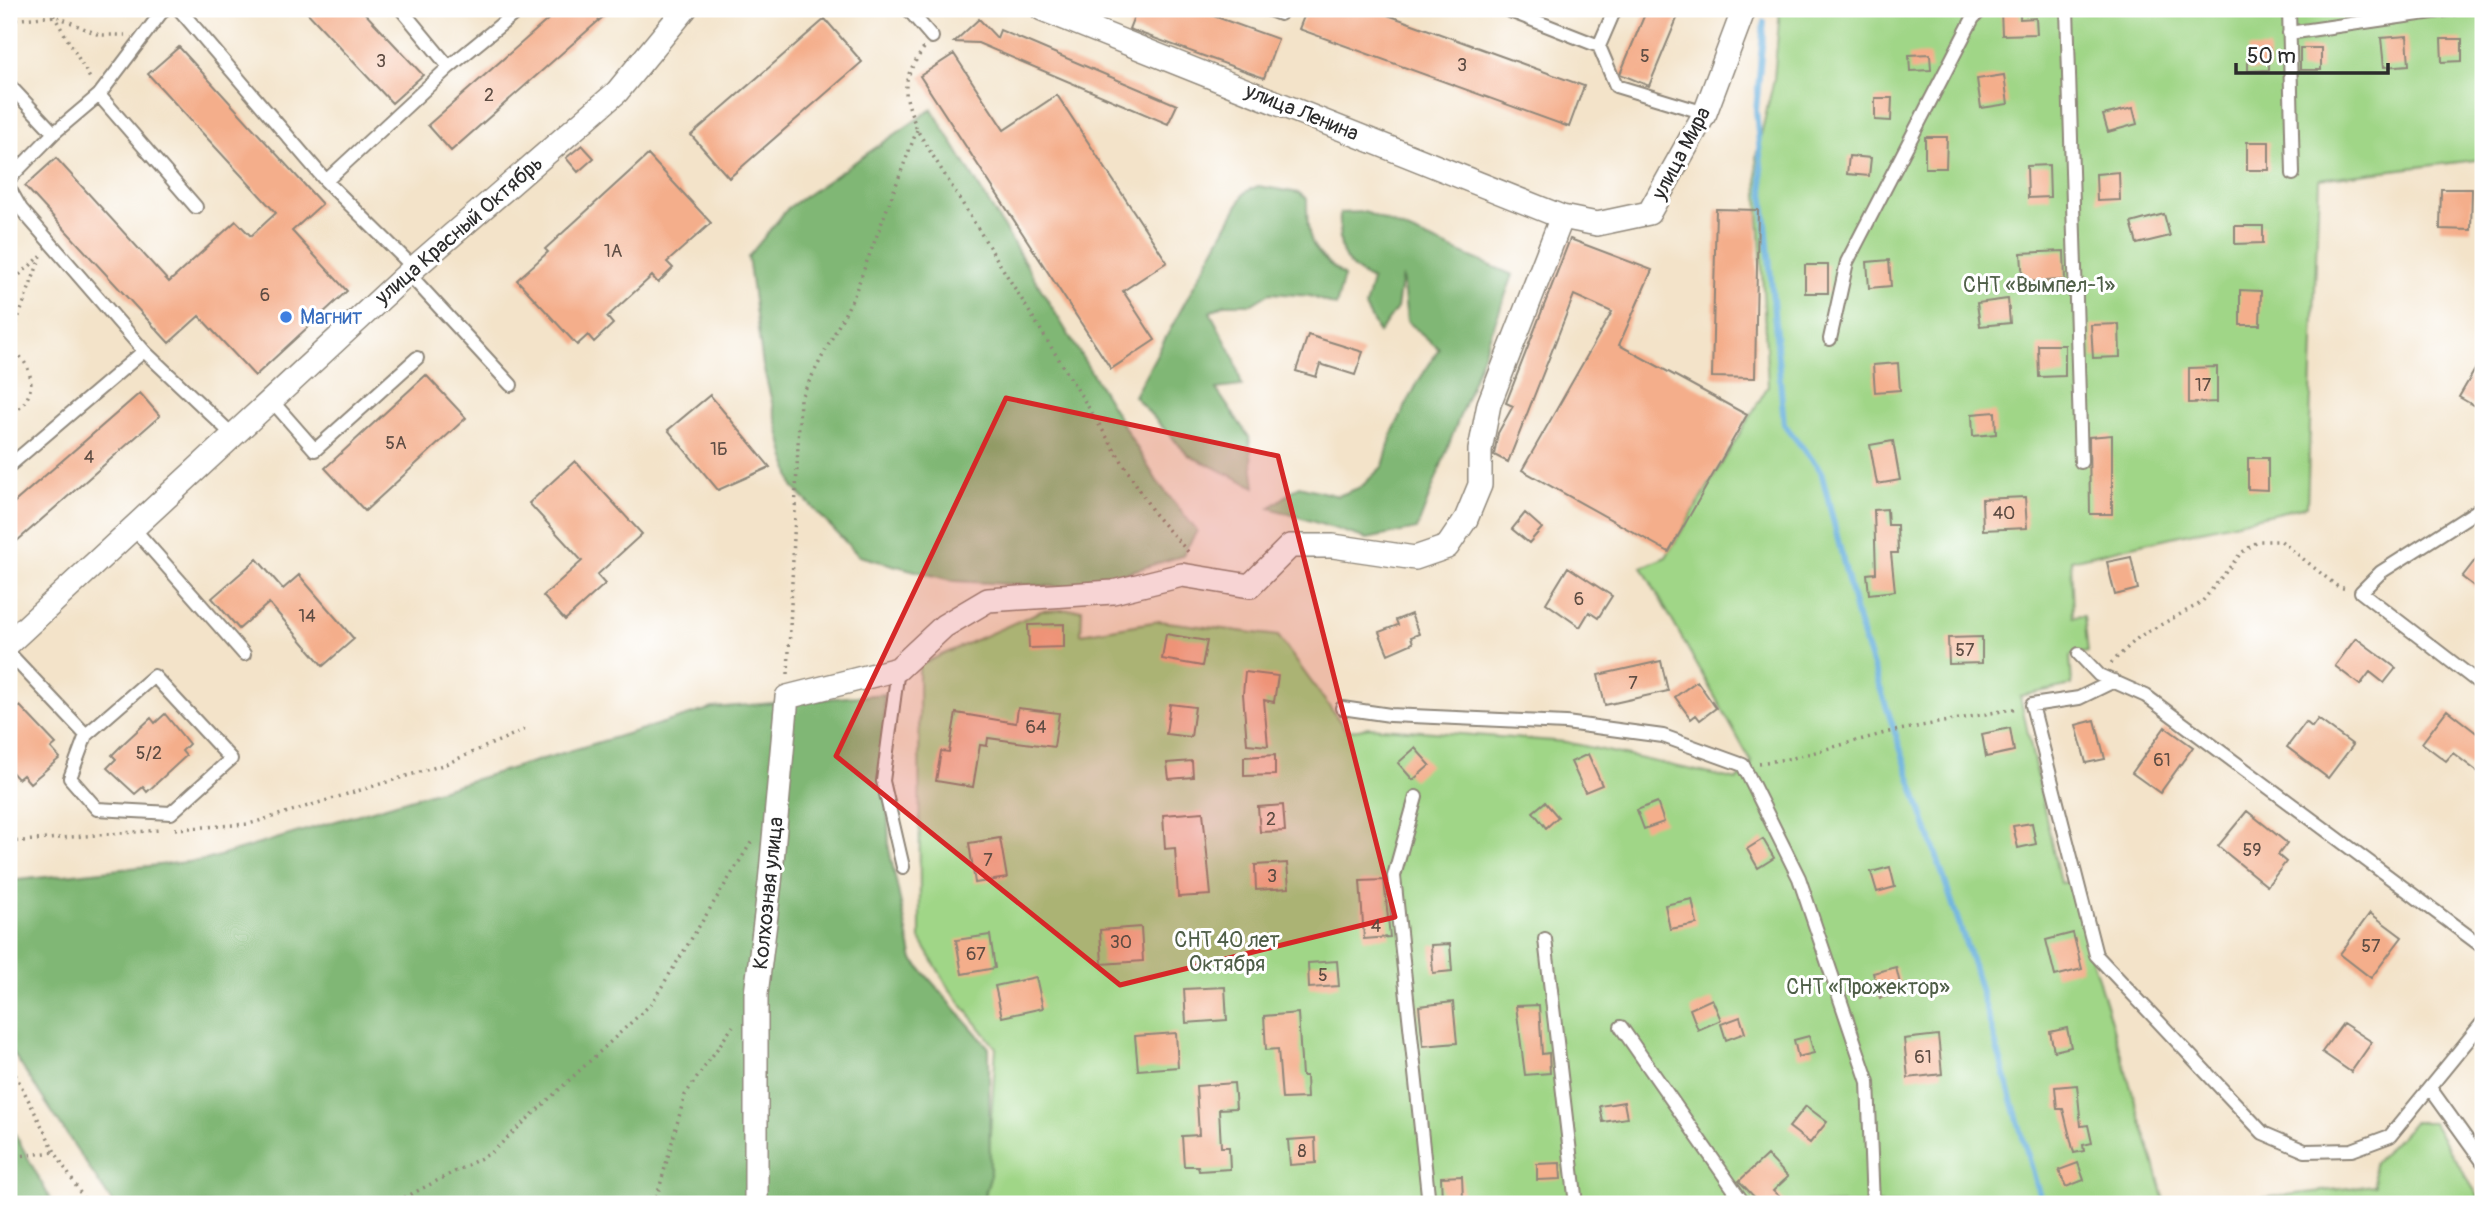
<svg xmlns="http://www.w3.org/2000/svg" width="2492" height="1213" viewBox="0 0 2492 1213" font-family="Pangolin,sans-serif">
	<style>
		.green { fill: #a0d687; stroke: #668059; stroke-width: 2 }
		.forest { fill: #80b774; stroke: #567150; stroke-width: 2 }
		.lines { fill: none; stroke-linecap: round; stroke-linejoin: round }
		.stream { stroke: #63aedb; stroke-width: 6 }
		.building { fill: #f4ae8b }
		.lane-casing { stroke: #8f877a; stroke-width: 16 }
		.street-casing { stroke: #8f877a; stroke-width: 26 }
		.path { stroke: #8f877a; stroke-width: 3.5; stroke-dasharray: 2 5; stroke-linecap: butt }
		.lane { stroke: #fff; stroke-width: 12 }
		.street { stroke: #fff; stroke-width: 23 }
		.marked { fill: #d62828; fill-opacity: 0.2; stroke: #d62828; stroke-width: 5; stroke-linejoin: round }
		.shop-dot { fill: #3f7fe0; stroke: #fff; stroke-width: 2.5 }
		.labels { text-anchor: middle; stroke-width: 6; stroke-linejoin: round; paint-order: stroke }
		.number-label { font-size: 18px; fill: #5d4c43 }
		.street-label { font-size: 21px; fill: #2b2b2b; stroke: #fff }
		.park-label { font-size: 21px; fill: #4e5e47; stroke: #fff }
		.shop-label { font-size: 21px; fill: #366cbe; stroke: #fff; text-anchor: start }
	</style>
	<rect width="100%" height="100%" fill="#fff"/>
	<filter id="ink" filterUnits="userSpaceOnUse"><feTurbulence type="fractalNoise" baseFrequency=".0143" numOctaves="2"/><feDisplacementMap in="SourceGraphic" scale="14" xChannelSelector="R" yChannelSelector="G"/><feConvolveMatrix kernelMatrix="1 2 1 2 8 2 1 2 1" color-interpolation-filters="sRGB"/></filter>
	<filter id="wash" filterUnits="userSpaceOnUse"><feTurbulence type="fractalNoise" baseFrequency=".00686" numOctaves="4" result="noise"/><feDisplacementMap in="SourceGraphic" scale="28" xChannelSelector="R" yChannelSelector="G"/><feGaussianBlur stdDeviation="1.57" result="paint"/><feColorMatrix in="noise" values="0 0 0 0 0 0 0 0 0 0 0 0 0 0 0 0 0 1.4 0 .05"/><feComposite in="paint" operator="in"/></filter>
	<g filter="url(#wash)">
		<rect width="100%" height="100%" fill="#f3e3c9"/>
		<path class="green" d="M1780,9H2483V159L2319,179L2307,506L2071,560L2073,617L2084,616L2088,652L2070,656L2072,685L2020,696L2060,883L2069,882L2166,1204H985L996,1048L948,987L920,939L919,665L1041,611L1082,609L1081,634L1159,621L1278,636L1347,731L1369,727L1566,742L1737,780L1752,763L1642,567L1666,557L1768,386L1756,156L1774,79Z
			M2414,1122H2432L2483,1204H2209L2375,1185L2373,1164Z"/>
		<path class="forest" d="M932,109L1157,481L1197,531L1182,556L1077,588L954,581L859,556L793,487L763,366L748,257L788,208Z
			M1258,186L1299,193L1307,199C1307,243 1310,249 1344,276L1336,306L1310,296L1270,293L1252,304H1225L1210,312L1234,357L1242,386L1216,389L1249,437L1255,487L1188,455L1134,396L1245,192Z
			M1365,212L1513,275L1417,529L1367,539L1270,508L1299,486L1338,496L1361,487L1383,466L1393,431L1418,382L1439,349L1407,321L1402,276L1397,308L1379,333L1365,307L1372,280C1338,264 1339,247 1340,213Z
			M884,694L889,849L913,960L989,1048L990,1178L982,1204H113L9,1047V881L206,860L713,708Z
			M9,1123L53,1204H9Z"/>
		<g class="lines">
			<path class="stream" d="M1764,22L1756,110L1784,424L1821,471L1859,625L1974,968L2042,1204"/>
		</g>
		<g id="blocks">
			<path class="building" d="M304,9H361L423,75L392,103Z
				M560,9H612L451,151L428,125Z
				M1137,9H1194L1278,39L1264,78L1129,29Z
				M1307,9H1371L1584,86L1569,127L1299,29Z
				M1647,9H1681L1649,86L1620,74Z
				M2020,10V19L2036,18L2037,34L2002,35L2001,11Z
				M825,19L862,62L729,178L691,135Z
				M979,19L997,38L1000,30L1177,105L1168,124L978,43L954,42Z
				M2407,36L2409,65L2384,67L2381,38Z
				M2441,39H2462V61L2442,62Z
				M179,47L322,204L292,231L347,291L255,376L199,316L169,343L25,186L56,158L169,282L236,221L251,236L276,213L148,74Z
				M2248,48H2269V70L2248,71Z
				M2300,48H2321V70H2300Z
				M954,54L1004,130L1057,95L1167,262L1123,291L1155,340L1111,369L920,76Z
				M1930,54L1931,70L1910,71L1909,55Z
				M2004,75L2008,104L1981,108L1977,79Z
				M1875,98H1892L1891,121L1875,120Z
				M2133,108L2137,124L2108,132L2103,115Z
				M1925,137H1947L1946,168H1925Z
				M2247,142H2269V170H2247Z
				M582,145L594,158L578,172L566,158Z
				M648,155L711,223L667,262L673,268L658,283L652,276L607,317L613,324L594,342L588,335L577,345L517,280L548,252L545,249Z
				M1849,156L1871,158L1869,176L1847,174Z
				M2049,165L2050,197L2028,198L2027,166Z
				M2119,172L2120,200L2097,201L2096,174Z
				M2441,189H2472L2471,230L2440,229Z
				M1716,209L1758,210L1755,378L1712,377Z
				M2164,214L2170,236L2137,244L2131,223Z
				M2235,226H2263V243L2235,244Z
				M1570,239L1652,270L1619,345L1747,415L1669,552L1522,470L1612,312L1574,295L1508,462L1494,455L1498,433L1513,406L1506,403Z
				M2064,251L2065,280L2023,282L2021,253Z
				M1889,260L1891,286L1869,288L1867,262Z
				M1805,265H1828V293H1805Z
				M2240,290L2261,291L2260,325H2240Z
				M2008,299L2010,323L1980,326L1977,303Z
				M2119,324L2120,357L2093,358L2091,325Z
				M1308,335L1363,352L1355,375L1320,364L1316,377L1296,371Z
				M2038,345H2065V376L2039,377Z
				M2483,356V411L2459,397Z
				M1898,363L1900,390L1875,392L1873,365Z
				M2217,367V402L2189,403V368Z
				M426,375L466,418L365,511L325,468Z
				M140,393L160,416L9,548V507Z
				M710,395L770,467L718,490L668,430Z
				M1995,412L1996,434L1973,436L1972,414Z
				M2112,435V514H2090L2089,437Z
				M1893,441L1900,480L1877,484L1870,445Z
				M2248,458H2268V490L2248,489Z
				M575,461L642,534L597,575L605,584L565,620L543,596L582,561L529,503Z
				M2025,497L2027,528L1983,530L1982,499Z
				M1887,509L1888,525H1897L1898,553H1891L1895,591L1869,594L1867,574L1876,573L1874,510Z
				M1525,513L1542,528L1529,543L1512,529Z
				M2483,550V593L2462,577Z
				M2131,557L2138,589L2115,595L2107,562Z
				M257,559L283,589L299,575L354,639L323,666L269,603L239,629L212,598Z
				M1568,567L1612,596L1598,618L1589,612L1580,627L1546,603Z
				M1411,614L1419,634L1411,637L1413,643L1388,654L1379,632L1398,625L1396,620Z
				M1064,624V647L1029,648L1028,625Z
				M1166,634L1207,641L1202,666L1162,659Z
				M1982,637V663L1949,664L1948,638Z
				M2356,638L2396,668L2384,683L2370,672L2360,685L2335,666Z
				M1661,661L1668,691L1605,705L1598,675Z
				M1245,672L1278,676L1274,702L1264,700L1268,746L1247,744L1243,694Z
				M1697,681L1716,708L1700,720L1696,715L1691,719L1675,697Z
				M1170,704L1195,707L1191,737L1166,734Z
				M20,706L56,744L51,748L60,758L30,783L23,775L18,779L9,769V715Z
				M1018,708L1059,713L1054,747L988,738L987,746L980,745L973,787L936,781L941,751L949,752L956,713L1016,723Z
				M2447,710L2483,738V776L2453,753L2446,761L2422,743Z
				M165,714L189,744L182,751L186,756L147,792L143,787L135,794L107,768L116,759L112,755L124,743L151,718L155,723Z
				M2318,719L2353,745L2328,778L2287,747L2306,722L2312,727Z
				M2095,720L2105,759L2086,763L2076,725Z
				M2165,727L2193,747L2160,793L2132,773Z
				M2010,728L2014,751L1986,757L1982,734Z
				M1415,748L1430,765L1413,780L1398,763Z
				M1588,754L1602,785L1585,792L1571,762Z
				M1275,755V775L1244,776V757Z
				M1192,761L1193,777L1169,779L1167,763Z
				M1545,802L1558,817L1546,828L1533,812Z
				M1657,802L1664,822L1644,829L1637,810Z
				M1283,805L1285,831L1260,832L1258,807Z
				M2247,811L2287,843L2278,855L2286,862L2267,886L2218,846Z
				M1203,812L1211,895L1178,897L1175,848L1165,849L1163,815Z
				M2032,823L2036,844L2018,848L2013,826Z
				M1000,838L1007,878L975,883L969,843Z
				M1763,839L1774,858L1758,868L1747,849Z
				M1287,863L1289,888L1256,890L1255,865Z
				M1890,867L1895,887L1877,892L1871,872Z
				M1384,880L1390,937L1364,939L1360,881Z
				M1692,899L1697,924L1670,929L1665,905Z
				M2370,913L2402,937L2371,978L2340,954Z
				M1141,927L1143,961L1102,964L1100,930Z
				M2073,933L2082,969L2055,976L2046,940Z
				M990,935L995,968L962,974L956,940Z
				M1450,944L1452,971L1433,973L1431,945Z
				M1337,961L1339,986L1309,988L1308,963Z
				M1896,967L1902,992L1880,998L1873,973Z
				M1036,977L1043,1008L1002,1017L995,986Z
				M1225,987L1227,1020L1186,1023L1184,989Z
				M1712,999L1721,1020L1698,1030L1690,1009Z
				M1453,1002L1457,1043L1423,1046L1419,1006Z
				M1539,1005L1542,1054L1549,1053L1550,1073L1525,1075L1516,1006Z
				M1298,1013L1302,1076H1306L1307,1098L1282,1099L1278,1049L1266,1050L1264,1016Z
				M1740,1017L1745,1033L1726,1040L1721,1024Z
				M2343,1023L2372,1042L2351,1072L2322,1052Z
				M2067,1028L2071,1047L2054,1051L2050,1032Z
				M1176,1033L1178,1067L1138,1070L1135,1036Z
				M1938,1035L1942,1074L1908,1078L1904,1039Z
				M1809,1036L1814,1053L1798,1057L1794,1040Z
				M1234,1083L1236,1108L1219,1109L1221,1147H1229L1230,1169L1199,1171L1198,1166H1184L1182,1136L1199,1135L1196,1086Z
				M2077,1085L2081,1126L2088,1125L2092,1143L2083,1145L2084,1151L2074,1153L2063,1109H2057L2055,1087Z
				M1624,1102L1627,1118L1603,1122L1600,1106Z
				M1806,1106L1827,1122L1810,1143L1789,1127Z
				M1315,1138L1316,1163L1290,1165L1288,1140Z
				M1767,1155L1788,1177L1773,1191L1788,1204H1761L1739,1181Z
				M1560,1163L1561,1179L1537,1180V1164Z
				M2078,1163L2084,1180L2066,1187L2059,1170Z
				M1462,1176L1463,1199L1442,1200L1441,1177Z"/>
		</g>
	</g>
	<g filter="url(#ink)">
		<use href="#blocks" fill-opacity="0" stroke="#8f877a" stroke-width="2"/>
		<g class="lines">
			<defs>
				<path id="lane" d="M179,9L326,181L414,268
					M401,9L449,67
					M908,9L932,37
					M1267,9L1280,14L1282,9
					M1505,9L1599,46L1616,86L1705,113
					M2067,9L2081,462
					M2289,9L2293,174
					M2289,33L2454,9
					M1599,46L1615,9
					M9,85L54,133
					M99,95L196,207
					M9,179L54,133L99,95L164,9
					M326,181L449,67L520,9
					M9,188L21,209L144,351L235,437
					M408,273L511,385
					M1830,339L1847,262L1973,18L1982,9
					M272,401L315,450L417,358
					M9,466L144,351
					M2483,507L2381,572L2361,592L2483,686
					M134,529L244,654
					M9,653L86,735L154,676L231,759L171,813L97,809L70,778L86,735
					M2079,654L2099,675L2146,696L2483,947
					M898,669L883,781L903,867
					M2114,681L2079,698L2032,705L2096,955L2263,1133L2305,1151L2352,1150L2390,1136L2483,1022
					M1342,708L1390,715L1566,723L1663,736L1743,765L1799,878L1868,1082L1873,1204
					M1416,797L1394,876L1429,1204
					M1545,939L1576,1204
					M1621,1027L1744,1204
					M2430,1088L2483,1162"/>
				<path id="street" d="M1042,9L1562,217L1597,224L1649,213L1705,113L1744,9
					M9,643L414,268L617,92L685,9
					M756,1204V994L770,883L787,697L898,669L944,626L988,600L1113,592L1182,575L1250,586L1290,546H1333L1415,558L1447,547L1466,519L1480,485V450L1489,404L1562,217"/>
			</defs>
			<use href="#lane" class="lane-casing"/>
			<use href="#street" class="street-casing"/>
			<path class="path" d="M50,9L91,80
				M9,20L56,16L99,35H125
				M924,48C899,85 903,89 917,130L1155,515L1190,554
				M9,284L40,257
				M9,343L41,256
				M9,348C36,363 40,400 9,415
				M2111,663L2140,636L2201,603L2241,553L2259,541H2281L2338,587L2348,589
				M788,674L800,399L853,298L917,130
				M1759,763L1793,758L1889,732L2018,708
				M175,829L249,824L446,764L526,729
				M9,842L160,830
				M9,1062L55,1152L87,1204
				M9,1157L55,1152
				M392,1204L491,1153L651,1004L752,841
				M655,1204L685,1095L733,1026"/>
			<use href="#lane" class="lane"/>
			<use href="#street" class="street"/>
		</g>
	</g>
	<path class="marked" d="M1006,398L1278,456L1395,917L1120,985L836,756Z"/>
	<circle class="shop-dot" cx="286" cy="317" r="7"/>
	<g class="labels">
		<g class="number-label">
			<text x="1645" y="62">5</text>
			<text x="381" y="67">3</text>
			<text x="1462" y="71">3</text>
			<text x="489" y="101">2</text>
			<text x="613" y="257">1А</text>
			<text x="265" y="301">6</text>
			<text x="2203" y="391">17</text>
			<text x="396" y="449">5А</text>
			<text x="719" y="455">1Б</text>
			<text x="89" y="463">4</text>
			<text x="2004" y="519">40</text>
			<text x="1579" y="605">6</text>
			<text x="307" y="622">14</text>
			<text x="1965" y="656">57</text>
			<text x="1633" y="689">7</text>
			<text x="1036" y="733">64</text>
			<text x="149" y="759">5/2</text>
			<text x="2162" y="766">61</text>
			<text x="1271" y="825">2</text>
			<text x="2252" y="856">59</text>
			<text x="988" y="866">7</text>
			<text x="1272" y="882">3</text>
			<text x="1376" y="932">4</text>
			<text x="1121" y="948">30</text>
			<text x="2371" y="952">57</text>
			<text x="976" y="960">67</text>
			<text x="1323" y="981">5</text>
			<text x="1923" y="1063">61</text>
			<text x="1302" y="1157">8</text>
		</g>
		<g class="street-label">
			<text transform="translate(1302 112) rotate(22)" y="7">улица Ленина</text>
			<text transform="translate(1681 153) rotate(-62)" y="7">улица Мира</text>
			<text transform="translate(459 230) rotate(-41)" y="7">улица Красный Октябрь</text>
			<text transform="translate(768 893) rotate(-84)" y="7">Колхозная улица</text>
		</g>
		<g class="park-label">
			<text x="2039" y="292">СНТ «Вымпел-1»</text>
			<text x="1227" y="947">СНТ 40 лет<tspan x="1227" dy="24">Октября</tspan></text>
			<text x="1868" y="994">СНТ «Прожектор»</text>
		</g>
		<g class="shop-label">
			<text x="300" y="324">Магнит</text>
		</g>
	</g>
	<rect width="2492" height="1213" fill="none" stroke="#fff" stroke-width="35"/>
	<path d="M2236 63v10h152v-10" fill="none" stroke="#2b2b2b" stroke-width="3.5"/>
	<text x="2247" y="63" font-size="21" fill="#2b2b2b" stroke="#ffffff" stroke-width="5" paint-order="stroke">50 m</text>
</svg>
